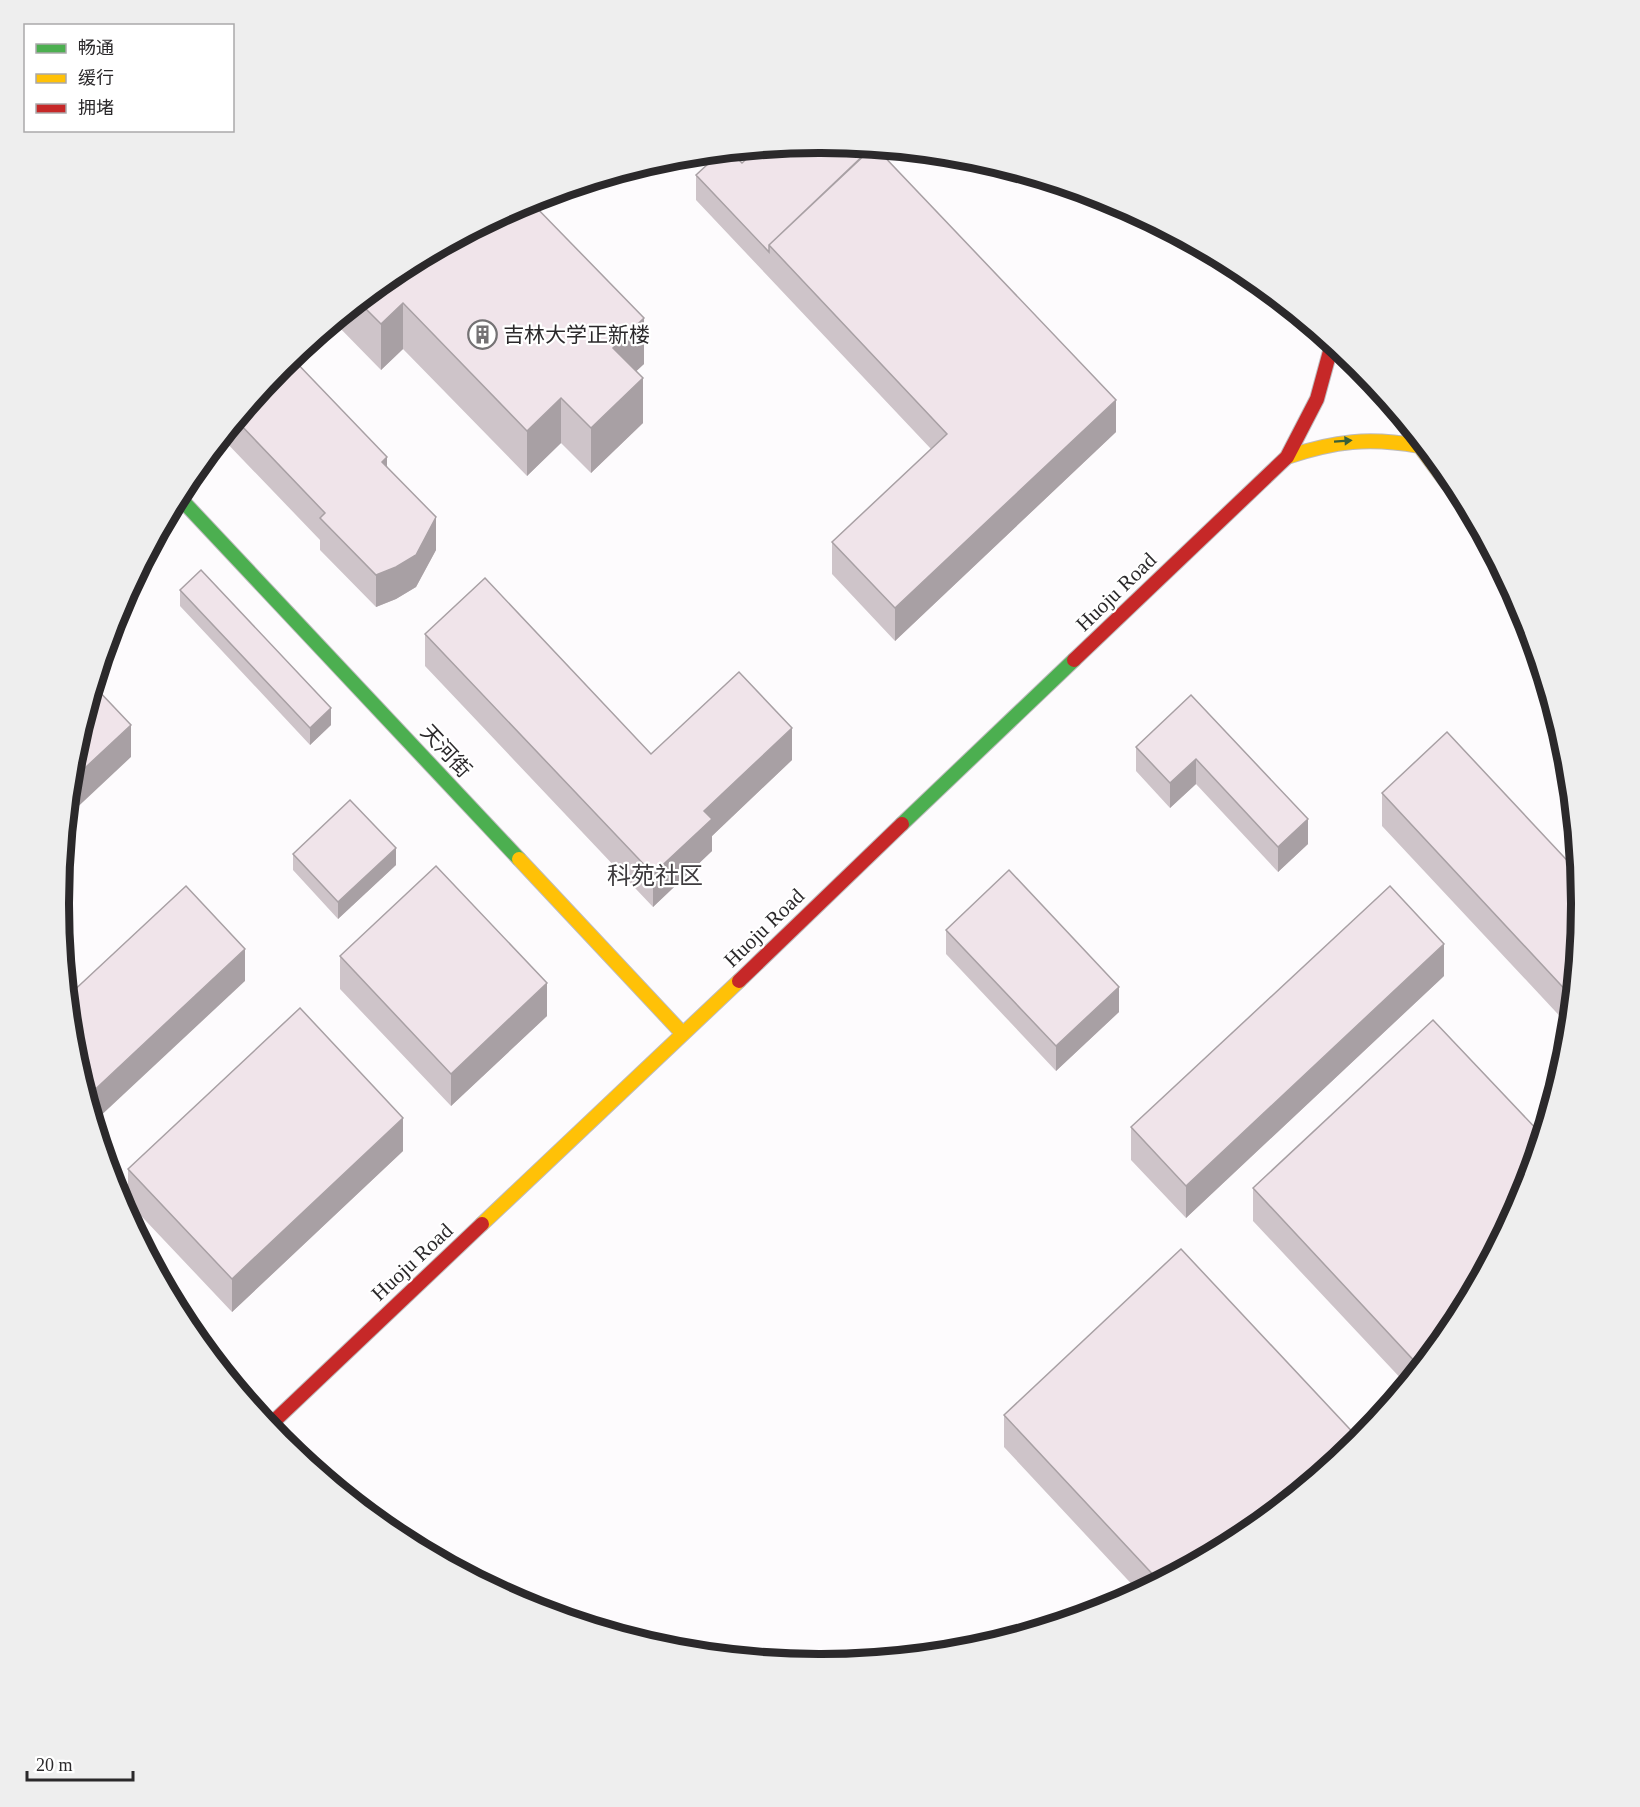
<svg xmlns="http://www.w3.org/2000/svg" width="1640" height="1807" viewBox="0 0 1640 1807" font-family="'Times New Roman','Noto Sans SC',serif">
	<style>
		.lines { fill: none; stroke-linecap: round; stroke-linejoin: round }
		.fast-casing { stroke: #bdbbbd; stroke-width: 16 }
		.slow-casing { stroke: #bdbbbd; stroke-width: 16 }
		.jam-casing { stroke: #bdbbbd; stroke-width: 16 }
		.fast { stroke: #4caf50; stroke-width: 14 }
		.slow { stroke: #ffc107; stroke-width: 14 }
		.jam { stroke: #c62828; stroke-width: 14 }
		.wall { fill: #cec4c9 }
		.shaded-wall { fill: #a8a0a4 }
		.building { fill: #f0e4ea; stroke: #a8a0a4; stroke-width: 1.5 }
		.oneway { fill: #385f3a }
		.labels { text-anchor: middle; stroke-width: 4.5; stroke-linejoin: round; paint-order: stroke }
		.poi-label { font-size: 21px; fill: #2b292b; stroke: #fff; text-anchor: start }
		.street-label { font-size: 21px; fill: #2b292b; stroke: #fff }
		.quarter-label { font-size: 24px; fill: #3e3b3e; stroke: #fff }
		.rim { fill: none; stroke: #2b292b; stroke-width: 8 }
	</style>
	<rect width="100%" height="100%" fill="#fdfbfd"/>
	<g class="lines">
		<defs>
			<path id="fast" d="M178,496L519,859
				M902,824L1074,660"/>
			<path id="slow" d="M1370,379L1447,483L1464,501
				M1287,457C1335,441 1369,437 1419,446
				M519,859L683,1034
				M482,1224L739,981"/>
			<path id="jam" d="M1074,660L1287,457L1317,399L1332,344
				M739,981L902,824
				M269,1426L482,1224"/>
		</defs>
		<use href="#fast" class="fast-casing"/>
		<use href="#slow" class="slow-casing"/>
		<use href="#jam" class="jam-casing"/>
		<use href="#fast" class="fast"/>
		<use href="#slow" class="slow"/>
		<use href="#jam" class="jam"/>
	</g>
	<path class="wall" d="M742,163L1116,432L895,641L832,574V542L931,449L696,200V175Z
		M541,196V213L644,364L636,371L643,423L591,473L561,443L527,476L403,349L381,370L334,322L397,270Z
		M282,365L387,466L436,550L416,587L396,599L376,607L320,550V540L222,438Z
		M180,590L331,725L310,745L180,606Z
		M425,634L651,754L792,760L712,836V851L653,907L425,666Z
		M1191,695L1308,844L1278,872L1196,784L1170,808L1136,771V747Z
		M1382,793L1581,904L1569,1026L1382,826Z
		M293,854L396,865L338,919L293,870Z
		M946,930L1119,1012L1056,1071L946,954Z
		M340,956L547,1016L451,1106L340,989Z
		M1444,976L1186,1218L1131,1160V1127Z
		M403,1151L232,1312L128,1202V1169Z
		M1253,1188L1453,1327L1406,1384L1253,1221Z
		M1004,1415L1243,1537L1139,1592L1004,1447Z"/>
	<path class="shaded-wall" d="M541,196V215L529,200Z
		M403,303V349L381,370V324Z
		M644,318V364L613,393V348Z
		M643,378V423L591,473V428Z
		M561,398V443L527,476V431Z
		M1116,400V432L895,641V608Z
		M387,457V489L382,462Z
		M436,517V550L416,587L396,599L376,607V575Z
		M331,708V725L310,745V728Z
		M131,725V757L67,817L71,781Z
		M792,728V760L712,836V851L653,907V874L704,811Z
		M1196,759V784L1170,808V783Z
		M1308,819V844L1278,872V847Z
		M396,848V865L338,919V902Z
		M1444,944V976L1186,1218V1186Z
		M245,949V981L94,1122L87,1097Z
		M547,983V1016L451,1106V1074Z
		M1119,987V1012L1056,1071V1046Z
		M403,1118V1151L232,1312V1279Z"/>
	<path class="building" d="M820,142L869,147L871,149L769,245V252L696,175L721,152L730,151L742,163L758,148Z
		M872,147L876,148L1116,400L895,608L832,542L947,434L769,245Z
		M529,200L644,318L613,348L643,378L591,428L561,398L527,431L403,303L381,324L359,302L397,270Z
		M291,357L387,457L382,462L436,517L416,555L396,567L376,575L320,518L325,513L236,420L282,365Z
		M201,570L331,708L310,728L180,590Z
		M485,578L651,754L739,672L792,728L704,811L712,819L653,874L425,634Z
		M94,686L131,725L71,781L73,755Z
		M1191,695L1308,819L1278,847L1196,759L1170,783L1136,747Z
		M1447,732L1578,872L1581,904L1572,997L1382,793Z
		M350,800L396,848L338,902L293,854Z
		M436,866L547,983L451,1074L340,956Z
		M1009,870L1119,987L1056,1046L946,930Z
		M186,886L245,949L87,1097L73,1052L68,996Z
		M1390,886L1444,944L1186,1186L1131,1127Z
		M300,1008L403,1118L232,1279L128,1169Z
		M1433,1020L1542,1135L1523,1195L1453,1327L1420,1367L1253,1188Z
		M1181,1249L1360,1440L1243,1537L1159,1581L1004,1415Z"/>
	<defs><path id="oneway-solid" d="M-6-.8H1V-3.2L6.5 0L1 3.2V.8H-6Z" transform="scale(1.5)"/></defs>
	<use class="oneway" href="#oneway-solid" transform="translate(1343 441) rotate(-4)"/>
	<defs>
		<symbol id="building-ring" viewBox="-11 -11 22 22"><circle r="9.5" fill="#fff" stroke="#747274" stroke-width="1.5"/><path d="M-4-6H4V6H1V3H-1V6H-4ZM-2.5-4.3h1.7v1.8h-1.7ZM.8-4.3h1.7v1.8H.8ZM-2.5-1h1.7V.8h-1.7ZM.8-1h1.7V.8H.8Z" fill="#747274"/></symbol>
	</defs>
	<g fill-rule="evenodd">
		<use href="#building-ring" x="466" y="318" width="33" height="33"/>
	</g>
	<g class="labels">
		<g class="poi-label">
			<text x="503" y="342">吉林大学正新楼</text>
		</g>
		<g class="street-label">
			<text transform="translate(1116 592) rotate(-44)" y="7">Huoju Road</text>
			<text transform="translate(446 751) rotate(47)" y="7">天河街</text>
			<text transform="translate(764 928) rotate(-44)" y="7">Huoju Road</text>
			<text transform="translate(412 1262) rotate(-43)" y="7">Huoju Road</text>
		</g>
		<g class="quarter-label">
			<text x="655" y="884">科苑社区</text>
		</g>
	</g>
	<path d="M0 0H1640V1807H0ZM819 153H821A750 750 0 0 1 1571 903V904A750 750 0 0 1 821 1654H819A750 750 0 0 1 69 904V903A750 750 0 0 1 819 153Z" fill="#eee" fill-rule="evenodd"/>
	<path class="rim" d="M819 153H821A750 750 0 0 1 1571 903V904A750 750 0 0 1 821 1654H819A750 750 0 0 1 69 904V903A750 750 0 0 1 819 153Z"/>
	<rect x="24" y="24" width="210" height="108" fill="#ffffff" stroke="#aaa9aa" stroke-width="1.5"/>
	<rect x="36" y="44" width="30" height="9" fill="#4caf50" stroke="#aaa9aa" stroke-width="1.5"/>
	<text x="78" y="54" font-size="18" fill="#2b292b">畅通</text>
	<rect x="36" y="74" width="30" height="9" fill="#ffc107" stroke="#aaa9aa" stroke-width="1.5"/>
	<text x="78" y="84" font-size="18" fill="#2b292b">缓行</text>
	<rect x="36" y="104" width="30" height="9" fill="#c62828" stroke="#aaa9aa" stroke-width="1.5"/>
	<text x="78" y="114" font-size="18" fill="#2b292b">拥堵</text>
	<path d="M27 1771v9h106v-9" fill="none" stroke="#2b292b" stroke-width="3"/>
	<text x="36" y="1771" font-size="18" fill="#2b292b" stroke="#ffffff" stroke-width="4.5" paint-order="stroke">20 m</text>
</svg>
